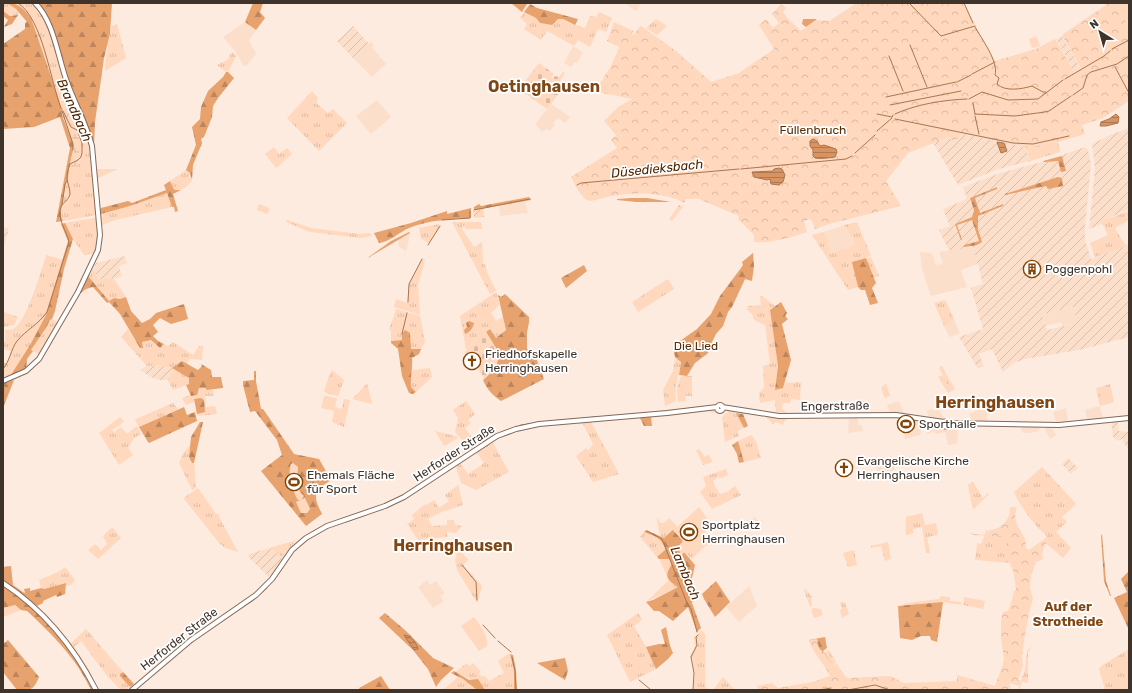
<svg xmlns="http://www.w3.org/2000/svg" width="1132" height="693" viewBox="0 0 1132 693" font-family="Rubik,sans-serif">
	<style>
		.built { fill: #fcdfcb }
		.industrial { fill: url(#industrial-furrows); fill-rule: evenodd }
		.grass { fill: url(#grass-tufts) }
		.forest { fill: url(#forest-firs); fill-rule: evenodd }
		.wetland { fill: url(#wetland-marsh) }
		.cemetery { fill: url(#cemetery-stones) }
		.park { fill: url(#park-crowns) }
		.garden { fill: url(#garden-furrows) }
		.pitch { fill: #ffd8bd }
		.water { fill: url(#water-rules); stroke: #aa7650 }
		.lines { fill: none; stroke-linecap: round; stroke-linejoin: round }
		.stream { stroke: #aa7650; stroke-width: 1 }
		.major-casing { stroke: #836958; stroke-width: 6 }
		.major { stroke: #fff; stroke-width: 4 }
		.labels { text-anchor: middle; stroke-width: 3.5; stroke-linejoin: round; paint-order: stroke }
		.park-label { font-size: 12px; fill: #582c02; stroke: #fff }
		.poi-label { font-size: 12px; fill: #3f342c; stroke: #fff; text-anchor: start }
		.street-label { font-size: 12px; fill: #3f342c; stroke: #fff }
		.water-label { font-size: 13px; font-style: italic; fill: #522700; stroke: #fff }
		.neighbourhood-label { font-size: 13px; font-weight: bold; fill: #804714; stroke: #fff }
		.district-label { font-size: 16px; font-weight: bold; fill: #804714; stroke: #fff }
	</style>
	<defs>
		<pattern id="industrial-furrows" width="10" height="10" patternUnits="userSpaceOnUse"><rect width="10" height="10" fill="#fcdfcb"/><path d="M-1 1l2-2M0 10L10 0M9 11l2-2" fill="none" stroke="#d9c0ae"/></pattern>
		<pattern id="grass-tufts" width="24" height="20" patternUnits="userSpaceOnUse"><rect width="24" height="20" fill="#ffd8bd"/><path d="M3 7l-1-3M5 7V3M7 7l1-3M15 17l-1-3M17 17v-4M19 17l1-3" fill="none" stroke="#dcbaa3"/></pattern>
		<pattern id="forest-firs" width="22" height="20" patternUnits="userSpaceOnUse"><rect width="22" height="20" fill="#e7a26e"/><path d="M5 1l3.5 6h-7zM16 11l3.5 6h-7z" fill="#bd855b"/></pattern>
		<pattern id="wetland-marsh" width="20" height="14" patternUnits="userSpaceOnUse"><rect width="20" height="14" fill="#ffd8bd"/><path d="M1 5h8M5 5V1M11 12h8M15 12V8" fill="none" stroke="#dcbaa3"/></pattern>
		<pattern id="cemetery-stones" width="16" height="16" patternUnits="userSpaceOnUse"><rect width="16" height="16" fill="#ffd8bd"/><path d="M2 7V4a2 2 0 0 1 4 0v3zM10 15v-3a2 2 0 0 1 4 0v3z" fill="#dcbaa3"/></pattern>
		<pattern id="park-crowns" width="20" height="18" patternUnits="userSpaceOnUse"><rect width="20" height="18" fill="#ffd8bd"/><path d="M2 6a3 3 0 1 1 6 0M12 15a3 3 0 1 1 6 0" fill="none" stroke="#dcbaa3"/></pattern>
		<pattern id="garden-furrows" width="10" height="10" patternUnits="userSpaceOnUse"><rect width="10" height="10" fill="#ffd8bd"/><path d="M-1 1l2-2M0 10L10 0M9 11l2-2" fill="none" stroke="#dcbaa3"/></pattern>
		<pattern id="water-rules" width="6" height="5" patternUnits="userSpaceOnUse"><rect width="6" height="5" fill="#d89360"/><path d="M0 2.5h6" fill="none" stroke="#b1794f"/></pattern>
	</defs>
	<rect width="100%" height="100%" fill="#fdebdf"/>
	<path class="built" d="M624,3H641L636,11Z
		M245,22L256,30L249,40L256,54L246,66L243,65L235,51L223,37Z
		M371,42L374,45L372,47L386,64L372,77L353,58Z
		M573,46L583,52L577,63L575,62L571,67L564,63Z
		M377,100L391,117L371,134L356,116Z
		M551,104L570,117L565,123L558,118L553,123L555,125L550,131L546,129L542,132L535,124Z
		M525,201L528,213L500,216L499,206Z
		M844,225L855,244L845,251L843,248L831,254L828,245L829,241L823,232Z
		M410,233L408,244L406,251L399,247L398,244L400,238Z
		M973,247L978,264L961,270L967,287L931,296L922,269L920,252L932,253L936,265L943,263L939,252Z
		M1073,307L1077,323L1063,326L1061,322L1046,326L1043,316L1045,314Z
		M954,319L960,333L951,337L949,336L944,326L950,323V321Z
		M899,401L904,414H890L887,405Z
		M1100,406L1103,419L1088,421L1087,419L1085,410Z
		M938,408L944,418L943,424L945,427L956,426L958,437L957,444L948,445L945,432L938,434L933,432L927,434L926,421L929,418L927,411L932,409L934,411Z
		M1066,408L1068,423L1057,424L1053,412Z
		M977,410H988L987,422H973L969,414Z
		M900,417L920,421L921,435L905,439Z
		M849,418H858V425H862L863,431L848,433Z
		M1020,427H1038L1039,431L1030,433H1023Z
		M1044,427H1051L1056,435L1050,439Z
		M891,456L895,470L878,475L874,458L884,457L885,459Z
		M755,517L758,521L750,531L745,522Z
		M427,580L430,585L436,581L445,593L440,596L444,601L433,608L418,587Z
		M749,586L757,606L739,622L726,607Z"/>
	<path class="industrial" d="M353,26L369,44L353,58L337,41Z
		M1062,36L1081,69L1075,73L1056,39Z
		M1129,128V209L1102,221V224L1089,229L1095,169L1092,144L1110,135Z
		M959,133L1025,147L1030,161L999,169L958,185L933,143L949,137L951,139L959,138Z
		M1085,147L1088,150L1091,163L1085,227V240L1090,256L1091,259L1129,244V337L1079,350L1025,359L1014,363L1003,372L992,349L979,354L984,366L978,369L959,337L983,329L971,288L983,284L973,247L951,251L948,249L939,230L950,226L943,209L967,199L963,187L1000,173L1042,162ZM997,187V189L975,198L980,213L1002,204L1003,206L977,216L978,229L982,242L964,245L979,241L972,219L957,225L961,240L955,224L972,217L974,210L970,198ZM1073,307L1077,323L1047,330L1043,316L1045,314Z
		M3,227L9,228L3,250Z
		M125,256L127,263L119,266L122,276L114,279L106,278L99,280L93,269L96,263Z
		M159,365L172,368L171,375L166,380H158L151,377L140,370L147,366Z
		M1117,420L1119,431L1129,432V451L1122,439L1117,441L1113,437L1111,421Z
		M1068,458L1078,468L1071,474L1062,464Z
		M269,548L282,557V560L269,577L248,557L249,554Z"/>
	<path class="grass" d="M3,3C10,3 15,8 19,13L18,15C11,15 9,16 3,11Z
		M15,3H34L47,21L71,95L59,100L31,18L24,9Z
		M524,12L536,18L540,23L552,25L558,19H563L569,23L585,28L590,16L596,17L599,12L612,18L606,32L598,29L590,47L578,40L574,46L547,31L541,40L524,29L527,24L520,18Z
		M656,19L667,26L657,35L646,28Z
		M117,24L126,58L105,71L106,55L112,26Z
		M232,52L236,56L228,72H226L217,65L227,60Z
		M312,91L318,98L316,103L328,113L333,109L347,123L319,151L287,118Z
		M71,98L73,99L91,147L97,212L96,215L63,221C57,208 64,209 69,200C74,192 67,184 69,176C72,167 84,161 84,150C85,137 75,130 69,121C65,115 62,108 59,102Z
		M1058,142L1060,152L1030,161L1026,148Z
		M274,147L279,154L287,148L292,154L276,168L265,154Z
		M96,169H118L96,179Z
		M186,170L190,173L192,180C187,187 184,190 175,190L173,189L170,181Z
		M167,193L172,207L115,220L102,225L101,214L130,206Z
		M679,205L683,206L682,208L672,221L669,219Z
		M1129,211V220L1115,228C1118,235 1122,239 1126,246L1095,257L1090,243L1108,235L1101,221Z
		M94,218H97L99,236L96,253L84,255L73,239L65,223Z
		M287,220L311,228L359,234L370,233L372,236L361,238L310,232L286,222Z
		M452,222H481L482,229H466L462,224L463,228L462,229L474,247L482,242L483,264H485L487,272L496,291L490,294Z
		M857,222L871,256L853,262L858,287L848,290L812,235L823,232L829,241L828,245L831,254L843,248L845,250L855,244L844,225Z
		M439,224V228L429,243L421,239L419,228Z
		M46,255L63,260L46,315L30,345L10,375L3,377V363H6L11,351L3,349V341H5V330C8,330 13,330 16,327C28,316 41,272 46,255Z
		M871,257L879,276L874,278L866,259Z
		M422,259L425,260L418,285L420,315L394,307L396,299L407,303L409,284Z
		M93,269L99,280L106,278L114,279L126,297L120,299L114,298L109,301L88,276Z
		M668,279L674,289L638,312L632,302Z
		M496,292L500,304L491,313L496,321L503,317L506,330L496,338L490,329L476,339L466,350L460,316Z
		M762,296L775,306L770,310L778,366L775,389L783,388L785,383L801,382L800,400L791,399L790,403H783L782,409L786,412V413L776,412L775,400L760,403L759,393L764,388L763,366L770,364L765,325L754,320L752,314L747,310L748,306L761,305L760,297Z
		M945,300L954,319L950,321L951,323L944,326L934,303Z
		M396,309L420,316L425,342L421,349H411L402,340L391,341V330H389Z
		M4,312L18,317L14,325L3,327Z
		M52,319L59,323L40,355L31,350L46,328L50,320Z
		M128,329L134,339L142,342L150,340L160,347L164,344L168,346L173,342L193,355L199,346H203L202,360L190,359L187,364L182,361L174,368L189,378V384L173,390L167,379L171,375L172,368L159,365L147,366L121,337Z
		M675,357L681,361C679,376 674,386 676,401L665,406L663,390L673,371Z
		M942,366L946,374L944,376L947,382L943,385L938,377L943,375L939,368Z
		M430,368L432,377L416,392L411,388L410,377L413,370Z
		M332,370L344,380L338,396L326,393L324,391L329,376Z
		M681,376H692V396H685L686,401L678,402C676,391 677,385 681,376Z
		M367,383L372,404L352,399L358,393Z
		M886,383L890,396L885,398L881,388Z
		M1110,384L1114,402L1100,406L1096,388Z
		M198,388H205L207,390H213L214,396H205L206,407L215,406L217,414L198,416L197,414L205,411L194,399V402L186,405L182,398L190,395L191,396Z
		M324,396L337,398L335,407L342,409L344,399L350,400L344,427L332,422L334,411L321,408Z
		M466,401L475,414L468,420L471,423L465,428L472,438L469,440L474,447L470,450L455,432L458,418L453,410Z
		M173,403L178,409L139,427L135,420L136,419Z
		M700,410C708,410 716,407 719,416L716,412L711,413L710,411L666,416V415Z
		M729,411L736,413L744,428L737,431L739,436L725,442L722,417Z
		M120,417L124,422L112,430L120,439L137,426L141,434L134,438L128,448L133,455L119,465L99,433Z
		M766,417H767L787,419L784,422L783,425L776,422L773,424Z
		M582,422H591L619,474L593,482L576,456L586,448L588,451L593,444Z
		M435,431L455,436L458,438L444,446Z
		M751,435L756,441L761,458L744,462L738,441Z
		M492,441L509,472L476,490L461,483L456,467L460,463L468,474L484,463L476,452Z
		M190,445L189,457L192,463H194L196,488L192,490L179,463L184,452Z
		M699,449L705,457L708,454L713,462L703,465L696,450Z
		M1042,467L1076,504L1062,517L1067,522L1056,532L1071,548L1063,558L1043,541L1047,536C1035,527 1020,506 1014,492Z
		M726,469L728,475L722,478L718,477L713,481L715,487L720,494L727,492L735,486L741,495L712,509L700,492L706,486L703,477Z
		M458,485L463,505L442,512L428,519L432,526L447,525V520H454L455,525L462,526L456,533L447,532V537L418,540L407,524L414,519L412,515L425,504L426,505L434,500L439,508L449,501L445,495Z
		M198,488L216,514H219V517L238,552L225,548L219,543L184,499L185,497Z
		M978,490L983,498L988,493L989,494L973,510L970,496Z
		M305,498L310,509L307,513H301L296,502Z
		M922,513L925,525L936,523L938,535L927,537L930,553H926L922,527L913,529V533L906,535C905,528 906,523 906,517Z
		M658,518L659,522L663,523L666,521L673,529L664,538L660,536L657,520Z
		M112,527L121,538L98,559L88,550L95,544L101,550L107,544L103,536Z
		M987,529L989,536L1003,535L1012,541L1010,563L975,560L977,543L981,544Z
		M644,532L660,539L666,549L657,557L640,537Z
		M297,540L282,557L269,548Z
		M888,542L891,559L885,561L881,546L871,548V546Z
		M451,543L459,548L468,560L463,565L482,586L477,603L457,570L455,560L457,555L448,551Z
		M695,543L701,550L692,559L684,552Z
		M854,550L857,565L848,567L843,553Z
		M659,559H669L673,564L668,571L667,576Z
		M65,567L75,580L71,585L66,586L65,583L44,589L41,588L39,580L58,572Z
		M669,580L678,587L646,602Z
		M805,589L812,597L811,600L812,605L810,607L804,590Z
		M941,596L950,597V601L961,602V605L943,602L901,606L906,603L939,599Z
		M964,597L985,601L983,609L963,605Z
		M843,601L844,603H845L849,614L842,618L840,610L842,609L840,603Z
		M15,605L21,610L3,617V608Z
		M814,608L821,609L823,615L814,618L811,609Z
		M638,613L642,619L640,620L641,621L634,626L649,652L656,669L630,682L607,635Z
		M86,629L123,672L120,674V676L130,687L126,690H121L107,676L81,641L74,647L90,671L89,672L97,690L72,647L73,646L71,643Z
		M701,631H702L705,634V686L708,690H693L695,675L692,657H690L695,647L694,637Z
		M1032,646L1028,653V683L1022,682L1019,690L1018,689L1025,669L1027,651Z
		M1129,649V690H1105L1099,669L1101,666Z
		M829,650L836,662L833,665L824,653Z
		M508,654H510L514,670V690H485L482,685L455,672L467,663L476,675L479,673L482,677L485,676L489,681L504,673L498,661Z
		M458,677L463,679L477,690H443Z
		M723,677L735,690H713Z"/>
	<path class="forest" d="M7,3C19,3 24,9 31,18L59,100L61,107L63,108L62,115L74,145L69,171L68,180L66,184L61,211V216L63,221L56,222L70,148L60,117L34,127L3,129V44L25,29V23L27,22L16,9Z
		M39,3H112L110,34L104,58L95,122L94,146C88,124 78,104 70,83C60,58 57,23 39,3Z
		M253,3H263L260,12L265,18L256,30L245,22Z
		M511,3H525L527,4L522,12Z
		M530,4L537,8L578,19L575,25L563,19H558L552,25L540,23L536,18L524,12Z
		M3,11L10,16L18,15L12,24L4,27L8,20L3,16Z
		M803,19H816V20L806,27L802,24Z
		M226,72H228L234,78L218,98L213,106L212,117L204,137L201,139L202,143L193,165L192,180L190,173L186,170L196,145L192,127L200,119L201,107L208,91L223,77Z
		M1062,156L1066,171L1061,172L1058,161L1044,162L1043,161Z
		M1058,177L1062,178L1063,186L1048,189L1046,186L1005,195V194Z
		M170,181L173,188L175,190H181L173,194L178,211L175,212L174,207H172L167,193L130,206L101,214L100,210L101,208L128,201L132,203L166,190L164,185Z
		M997,187V189L975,198L980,213L1003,204V206L978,216V229L982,242L977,245L964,247V245L979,241L972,220L957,225L962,240H961L955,224L972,217L974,210L970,198Z
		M529,197L531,200L474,210V207L479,204L481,206Z
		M631,198H647L671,202H636L617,200V199Z
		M471,208V218C450,219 429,220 409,228C399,232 390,242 379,243L374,233L411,223L447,211V214Z
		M65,223L73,239L64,269L55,311L52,319L50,320L46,328L31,350L33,351L27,359L26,370L10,376L30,345L46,315L68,241L61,224Z
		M409,232L410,233L366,259L391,241Z
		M753,253L754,266L752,281L745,279L732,307L728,312L723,326L716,334L712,342L711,349L707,354L695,363L687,376L679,375L681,362L675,357L674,352L680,341L697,329L711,314L720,296L741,268L743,265L742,262Z
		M866,258L876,283L872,288L878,303L870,305L865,290H861L858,287L852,262Z
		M584,265L587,271L566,288L561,278Z
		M88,276L109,301L114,298L120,299L126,297L131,311L142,323L150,319L156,313L184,304L188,319L171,324L160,318L153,325L158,332L153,336L158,341L164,344L160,348L151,340L142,342L143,348H140L120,314L109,302L107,303L93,287L86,289L81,293L80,292Z
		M505,294L529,317V322L527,333V349L533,350L544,379L501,401C492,395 487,389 483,380L496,368L499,353L486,332L490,329L496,338L506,330L498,295L501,297Z
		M781,302L787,313L785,316L788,319L782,324L791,360L783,388L775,390L778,366L770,310Z
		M469,321L474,323C473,328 470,332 465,334L464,330L467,327L466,323Z
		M405,330L410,333L411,349H421L419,354L412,358C413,369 410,376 411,387L416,392L413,394L409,393L402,376L398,349L391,343V341L402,340V334Z
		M182,361L198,370L202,366L201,364L211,370L212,377H221L223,388L207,390L205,388H199L197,395L191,396L186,385L189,384V378L172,368Z
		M254,371H256V381L261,409H263L294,454L319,459L331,480C314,491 312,495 322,514L306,526L261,471L282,455L277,440L255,411L250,412L243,385V381L254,380ZM305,498L310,509L307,513H301L296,502Z
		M14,380L3,408V383Z
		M201,398L204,400L205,412L197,414L194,399Z
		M184,407L187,415L195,412L197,421L149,443L148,442L139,427Z
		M736,413L743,414L748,426L744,428Z
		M651,417L652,426H644L640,418Z
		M200,422H203L194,463H192L189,457L191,437Z
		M738,441L744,462L739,463L737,454L732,445Z
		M677,526L673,530L683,541L681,555L684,552L695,565L692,578L695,592L692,603L701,628L697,632L688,607L673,621L659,611H654L646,602L653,600L678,587C666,579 664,576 672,564L669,559H659L657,557L666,549C660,537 657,537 644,532L646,530L664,538Z
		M1102,534L1106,581L1111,596H1110L1104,581L1101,536Z
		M3,566L4,567L11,566L13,585L23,592L25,593L24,589L30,588V591L41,588L44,589L66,583L65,594L57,597L56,595L43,601V603L37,606L3,581Z
		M1129,571V630L1114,598L1127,592L1121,579Z
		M716,581L730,602L715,617L704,599L702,594Z
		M3,585C11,591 20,597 28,604C55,629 76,657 93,690H91C77,659 52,634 27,611L21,610L15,605L3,608Z
		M943,602L937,642L931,640L930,636H921L912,640L900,638L898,606Z
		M385,613L406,631L433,658L454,668L441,680L436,687L428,669L413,650L379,618Z
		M666,627C668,636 669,644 673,653L668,659L656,669L646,647L659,644H665L661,630Z
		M825,637L827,648L823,651L833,665L811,644L809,640Z
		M8,640L39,677C33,691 31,690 17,690L3,672V644Z
		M510,654L513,655L516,670L517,690H514V670Z
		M565,658L568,671L565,680L537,663Z
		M454,671L469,680L478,679L485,690H477L463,679L451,673Z
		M123,672L134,684L130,687L120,676V674Z
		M381,676L390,690H360L359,688Z"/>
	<path class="wetland" d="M59,102C62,108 65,114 69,121C72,124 75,127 77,130C83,136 86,148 83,156C79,163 71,169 69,177C68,181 70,183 71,186C73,196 68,201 62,208L66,184L68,180L71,157L74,151L73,143L62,115L64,110Z"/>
	<path class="cemetery" d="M539,63L554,74L551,77L553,78L555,76L559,77L563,72L565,73L557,85L562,89L547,109L519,89Z
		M486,332L499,353L496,368L484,379L475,364L472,365L465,352L476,339Z"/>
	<path class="park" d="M857,3H964L975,25L995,61L1036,49L1055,39L1075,73L1081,68L1062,35L1109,3H1112L1127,20L1120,27L1129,38V101L1103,118L1082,125L1085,134L1058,142L1026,148L1025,147L959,133V138L953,140L949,137L908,153L886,181L901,206L829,224L815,229L811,219L804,221L807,232C789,238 773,243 754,242V235L738,219L739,216L699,199H686L684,203C665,192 633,192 611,196C606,197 594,201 590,201C581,199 575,184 571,177L617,148L611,140L616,135L604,121L618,107L632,99L598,92L596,90L611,66L619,48V47L607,41L614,22L633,31L632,34L634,35L640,26H641L676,51L711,82L739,73L774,49L759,25L766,19L773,28L779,23L772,14L781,4L786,8L783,12L787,18L801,31L816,20L829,21Z
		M1036,36L1040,46L1032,48L1029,39Z
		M259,204L269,208L268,214L257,210Z
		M946,374L955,389L948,393L943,385L947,382L944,376Z
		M973,482L978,490L970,496L968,484Z
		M1010,507H1017C1010,527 1027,531 1026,548L1029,550L1043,540H1047L1042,553L1043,559L1036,562L1031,575L1030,588L1033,599L1029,612L1024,641L1022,656L1023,666L1018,680L1021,681L1019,686L1010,683V690H758L757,686L772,683L778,688L812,682L830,676C824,663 813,654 809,640L817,639L819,648L824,653L834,666L836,663L845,676L848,678L890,676L904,683L957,681V675L995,686L1002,667L1004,659L1001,638V621L1003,612L1008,611L1011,603L1014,591L1016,590L1014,574L1010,563L1006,562L1005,558L1007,542L1001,536H989L974,535L970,533V532L974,534L988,535L989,530C1001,530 1011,519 1010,507Z"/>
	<path class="garden" d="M483,209L484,217L474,218L473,211Z"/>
	<path class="pitch" d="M1112,3H1129V38L1120,27L1127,20Z
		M121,427L127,434L120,439L114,432Z
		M293,463L298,467L297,484L300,492L304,496L301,500H298C293,493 287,472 291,464Z
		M699,507L712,526L703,534L709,543L701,550L695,543L681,555L678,547L683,541L666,521L669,518L677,526L676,528Z
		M474,617C481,627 488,634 487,646L479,651L461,626Z
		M473,663L481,672L476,675L469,666Z"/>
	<path class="water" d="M1116,114L1119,117L1118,123L1106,126H1100L1101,122L1109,119Z
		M813,139L817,141L820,146L824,145L836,149L837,152L835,157C828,158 821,159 815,158L813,156V150L810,146V141Z
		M997,142L1004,143L1007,151L1001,153Z
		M779,168L782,169L785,175L783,182L779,185L771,184L770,179L767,180L754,177L752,172L773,171L774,169Z
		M404,635C410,635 417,643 418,649L414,650Z"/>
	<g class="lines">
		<path class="stream" d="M18,3C43,19 50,80 61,108
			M909,3L941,36L975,26
			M964,3L973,23
			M975,27C981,38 999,62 995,75L999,78L997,84C1005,92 1022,89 1032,86L1043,92H1046
			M910,45L927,87
			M1112,49L1129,40
			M889,56L903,91
			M1115,67L1129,93
			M972,74L995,62
			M1065,79L1104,56L1110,51
			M957,82L971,75
			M1073,95L1083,88L1087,75L1091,72L1117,64L1129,56
			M886,97L956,82
			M969,99L982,92L1008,100L1038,99L1063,80
			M973,103L975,114
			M890,105L961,91
			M62,111L73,144V150
			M877,114L892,117L893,115
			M895,114C917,104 943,100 967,99
			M975,114L1015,116L1045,112L1049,111L1071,96
			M975,116L979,134
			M895,119L1013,143L1033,144L1069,136
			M877,131L892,118
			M855,153L875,135
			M741,169L846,159L852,156
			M577,185L581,183L739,169
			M62,205L65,184L67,181
			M474,210L530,199
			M442,220L470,218V211
			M428,245L440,226
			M408,302L409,284L422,259
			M402,334L407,313
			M3,369C10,361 11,349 17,341C26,330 39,324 47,312L69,242C67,232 56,217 61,207C63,202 69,200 70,194C70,189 68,184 67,179C67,174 68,168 70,164L78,160L81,157L82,153V143L77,130L71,127L63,111
			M576,419L595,417
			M549,421L574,419
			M521,425L537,423
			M518,427L520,426
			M504,431L511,429
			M483,442L489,438
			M346,522L366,515
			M647,531L662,539L687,603L691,609L697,632
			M312,532L320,528
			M296,544L300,541
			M296,550L299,546
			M290,556L292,553
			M284,558L287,554
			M462,565L476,582L477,600
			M233,613L252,601L267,588
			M483,625L495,638
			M199,632L216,620
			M498,641L511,652
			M185,648L197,638
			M512,657L515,671L516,690
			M639,680L651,690
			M693,690L694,673L691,657L697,645L696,637L698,635
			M775,690H779
			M820,690L831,688
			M848,690L875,685L890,690
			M951,690H955"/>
		<defs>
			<path id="major" d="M3,381L26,371L39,359L78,292L98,250L100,235L92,146C86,123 75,104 67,82C58,58 54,21 35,3
				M717 408a3 3 0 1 1 6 0a3 3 0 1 1-6 0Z
				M722,407L779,416L896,415L944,422
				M942.5 424a2.5 2.5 0 1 1 5 0a2.5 2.5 0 1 1-5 0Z
				M948,423L1059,425L1129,418
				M3,583C44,610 74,647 96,690
				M132,690L191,640L256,595L272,579L292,550L306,538L327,526L385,506L404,497L497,436L516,429L539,424L667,413L717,407"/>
		</defs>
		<use href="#major" class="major-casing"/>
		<use href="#major" class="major"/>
	</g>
	<defs>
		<symbol id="building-ring" viewBox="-11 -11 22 22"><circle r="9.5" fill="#fff" stroke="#824303" stroke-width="1.5"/><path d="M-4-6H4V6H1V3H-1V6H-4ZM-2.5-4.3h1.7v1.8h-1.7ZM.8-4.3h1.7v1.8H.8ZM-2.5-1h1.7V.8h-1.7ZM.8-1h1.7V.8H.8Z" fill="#824303"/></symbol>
		<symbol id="church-ring" viewBox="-11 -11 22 22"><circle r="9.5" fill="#fff" stroke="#824303" stroke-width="1.5"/><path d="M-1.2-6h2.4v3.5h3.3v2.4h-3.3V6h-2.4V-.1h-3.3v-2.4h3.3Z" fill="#824303"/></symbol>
		<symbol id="stadium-ring" viewBox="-11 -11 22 22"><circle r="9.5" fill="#fff" stroke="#824303" stroke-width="1.5"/><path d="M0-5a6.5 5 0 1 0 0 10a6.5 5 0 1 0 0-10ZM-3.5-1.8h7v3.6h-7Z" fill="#824303"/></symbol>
	</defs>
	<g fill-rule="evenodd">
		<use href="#building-ring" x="1022" y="259" width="20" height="20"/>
		<use href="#church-ring" x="462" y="351" width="20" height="20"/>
		<use href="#stadium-ring" x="896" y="414" width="20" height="20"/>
		<use href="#church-ring" x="834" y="458" width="20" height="20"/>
		<use href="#stadium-ring" x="284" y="472" width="20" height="20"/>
		<use href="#stadium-ring" x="679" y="522" width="20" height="20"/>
	</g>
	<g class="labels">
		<g class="park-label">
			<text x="813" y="134">Füllenbruch</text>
			<text x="696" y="350">Die Lied</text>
		</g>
		<g class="poi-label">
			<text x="1045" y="273">Poggenpohl</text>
			<text x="485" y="358">Friedhofskapelle<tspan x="485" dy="14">Herringhausen</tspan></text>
			<text x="919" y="428">Sporthalle</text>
			<text x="857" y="465">Evangelische Kirche<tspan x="857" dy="14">Herringhausen</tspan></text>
			<text x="307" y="479">Ehemals Fläche<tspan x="307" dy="14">für Sport</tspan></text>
			<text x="702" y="529">Sportplatz<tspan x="702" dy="14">Herringhausen</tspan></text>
		</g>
		<g class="street-label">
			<text transform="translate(835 406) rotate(-1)" y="4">Engerstraße</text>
			<text transform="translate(454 453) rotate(-33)" y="4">Herforder Straße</text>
			<text transform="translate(179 639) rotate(-38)" y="4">Herforder Straße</text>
		</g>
		<g class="water-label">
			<text transform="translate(75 110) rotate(66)" y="5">Brandbach</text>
			<text transform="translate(657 168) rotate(-6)" y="5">Düsedieksbach</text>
			<text transform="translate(686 573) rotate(67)" y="5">Lambach</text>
		</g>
		<g class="neighbourhood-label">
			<text x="1068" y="611">Auf der<tspan x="1068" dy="15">Strotheide</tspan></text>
		</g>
		<g class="district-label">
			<text x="544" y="92">Oetinghausen</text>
			<text x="995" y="408">Herringhausen</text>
			<text x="453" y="551">Herringhausen</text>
		</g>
	</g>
	<rect width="1132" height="693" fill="none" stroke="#3f342c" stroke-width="8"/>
	<g transform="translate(1100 32) rotate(323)" stroke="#ffffff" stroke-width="3" paint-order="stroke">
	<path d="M0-3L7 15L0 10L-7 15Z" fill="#3f342c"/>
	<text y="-6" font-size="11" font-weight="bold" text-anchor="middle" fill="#3f342c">N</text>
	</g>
</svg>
